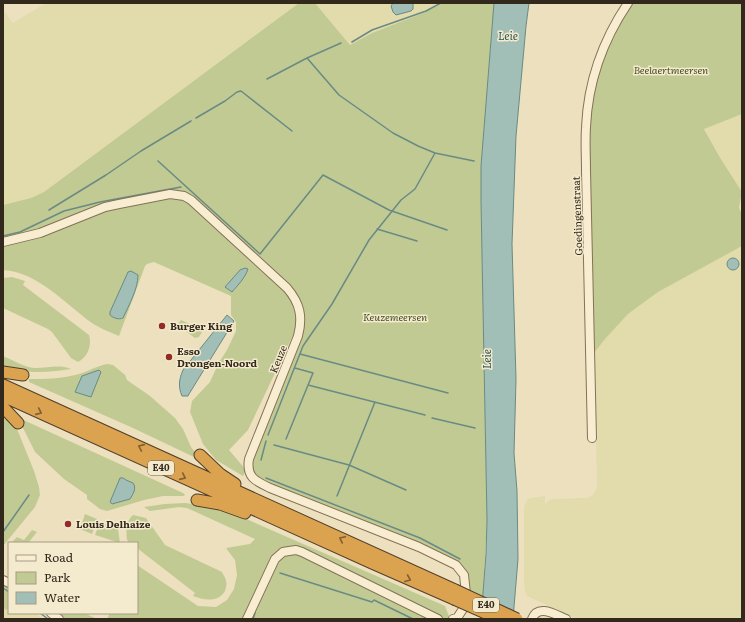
<svg xmlns="http://www.w3.org/2000/svg" width="745" height="622" viewBox="0 0 745 622" font-family="Literata,serif">
	<style>
		.farmland { fill: #e2dbac }
		.green { fill: #c1ca93 }
		.water { fill: #a1beb7; stroke: #698b84 }
		.lines { fill: none; stroke-linecap: round; stroke-linejoin: round }
		.stream { stroke: #698b84; stroke-width: 1.5 }
		.minor-casing { stroke: #847157; stroke-width: 10 }
		.highway-casing { stroke: #513f2c; stroke-width: 13 }
		.minor { stroke: #f8edd1; stroke-width: 8 }
		.highway { stroke: #dba34f; stroke-width: 11 }
		.highway-bridge-casing { stroke: #513f2c; stroke-width: 13; stroke-linecap: butt }
		.highway-bridge { stroke: #dba34f; stroke-width: 11 }
		.oneway { stroke: #7f5f33 }
		.poi-dot { fill: #912c29; stroke: #f4eacd; stroke-width: 1.5 }
		.labels { text-anchor: middle; stroke-width: 3; stroke-linejoin: round; paint-order: stroke }
		.shield { fill: #f4eacd; stroke: #6d6251; stroke-width: 1 }
		.shield-label { font-size: 9px; font-weight: bold; fill: #33281c }
		.park-label { font-size: 10px; font-style: italic; fill: #424f23; stroke: #f4eacd }
		.street-label { font-size: 10px; fill: #33281c; stroke: #f4eacd }
		.poi-label { font-size: 10px; font-weight: bold; fill: #33281c; stroke: #f4eacd; text-anchor: start }
		.water-label { font-size: 11px; font-style: italic; fill: #2b5352; stroke: #f4eacd }
	</style>
	<rect width="100%" height="100%" fill="#ece0be"/>
	<path class="farmland" d="M46,3H299L44,192L31,198L3,205V10L13,23Z
		M315,3H393L391,6L407,12L412,11L413,3H444L423,13L372,33L350,45L338,30Z
		M742,114V192L719,156L704,128Z
		M742,246V619H577L527,596L525,592L524,582V507L527,500L530,498L545,496V505L547,502L552,499L587,498L593,495L597,488L596,436H598L593,391L594,353L605,339L628,314L658,292Z
		M3,607L6,610L9,608V613H35L43,619H3Z"/>
	<path class="green" d="M299,3H315L350,45L372,33L423,13L444,3H494L481,166V201L487,520L483,596L469,589L462,567L257,477C252,469 253,462 254,453L301,335L294,333L248,430L229,450L246,470L243,476L216,460L203,444L190,412L192,401L210,382L218,364L227,350L236,331V322L231,315V296L154,262L147,264L145,266L119,336C110,332 99,328 92,323C64,303 38,272 3,270V205L31,198L44,192Z
		M630,3H742V114L704,129L719,156L742,192L739,208L742,214V246L658,292L628,314L605,339L594,353L587,146L593,83L607,46Z
		M12,277L25,281L23,285L89,335C92,345 88,357 78,362L71,358L52,332L48,329L3,308V278Z
		M181,320L203,330L199,337L195,338L177,325Z
		M3,356C13,360 25,368 36,368C48,368 59,364 71,369C48,373 26,373 3,369Z
		M107,364L113,365L125,375L127,380L150,396L175,418L183,429L191,447L198,456L196,458L133,428L29,382V379C44,379 60,379 75,375C86,373 96,366 107,364Z
		M3,410L15,424L34,471L39,487L40,495L35,507L3,546Z
		M19,418L183,493L185,495L184,496H163L144,500L107,511L100,509L87,499V495L64,479L35,452L19,420Z
		M185,503L221,508L445,606L450,619H107L110,613H137V565L198,606L216,607L227,600L234,589L237,575L235,560L226,548L250,544L255,539L187,508L179,507L150,511L144,507L165,504Z
		M85,514L97,519L92,534L80,529Z
		M133,515L146,518L165,545L222,572C223,575 226,578 226,581C227,584 226,588 225,591C218,603 204,600 193,596L195,593L137,548V543H130L127,540C126,531 126,521 133,515Z
		M100,522L118,529L120,543L95,535Z
		M32,530L37,532L28,543H11L17,537L24,540Z
		M3,584L9,588V608L6,610L3,607Z
		M58,613H84L97,619H66Z"/>
	<path class="water" d="M393,3H413V9L411,11L396,15L393,12L391,6Z
		M494,3H529L526,26L516,136L512,244L516,379L514,453L517,491L518,559L513,619H481L486,554L487,520L481,201V166Z
		M727 264a6 6 0 1 1 12 0a6 6 0 1 1-12 0Z
		M245,268L248,269C245,278 238,285 232,292L225,287L240,270Z
		M131,271L138,275C138,289 129,305 123,318C119,320 113,318 110,315V312L128,272Z
		M227,315L234,321L189,394L188,396H182C178,387 179,379 183,370Z
		M99,370L101,372L91,397L75,392L82,376Z
		M120,478H123L126,480L133,483C137,488 133,494 130,499L112,504L110,502Z"/>
	<g class="lines">
		<path class="stream" d="M352,42L372,30L426,11L441,3
			M307,58L341,43
			M267,79L307,58L339,95L393,133L418,146L435,153
			M196,118L225,101L237,92L241,91L292,131
			M158,161L260,254L323,175L389,210L447,230
			M49,210L106,175L141,151L191,121
			M377,229L417,241
			M3,236L20,232L64,211L100,202L181,187
			M300,354L448,393
			M308,385L425,415
			M432,418L475,428
			M268,435L303,346L332,304L369,240L401,200L415,189L435,153L474,161
			M286,439L313,373L295,368
			M274,445L349,465L406,490
			M261,460L266,441
			M266,478L420,538L460,559
			M337,496L375,402
			M3,532L29,495
			M280,573L372,602L374,600L413,619
			M3,588L9,592
			M40,613L48,619
			M253,619L255,613"/>
		<defs>
			<path id="minor" d="M3,242L40,233L105,207L119,204L170,194L184,196L191,200L287,288C300,303 303,317 298,336L249,459C246,477 255,481 270,488L419,547L456,565L464,575L466,594L463,609L457,618L453,619
				M592,438L586,171C586,156 585,142 586,127C588,82 603,40 628,3
				M3,580L9,583
				M51,613L59,619
				M247,619L275,559L283,552L289,551L296,550L302,552L438,619
				M532,619C538,603 556,615 566,619"/>
			<path id="highway" d="M3,372L23,375
				M3,385L455,590
				M3,396L372,563L454,599
				M3,407L18,423
				M200,455L220,474L235,484
				M197,500L220,504L245,513"/>
		</defs>
		<use href="#minor" class="minor-casing"/>
		<use href="#highway" class="highway-casing"/>
		<use href="#minor" class="minor"/>
		<use href="#highway" class="highway"/>
		<defs>
			<path id="highway-bridge" d="M455,590L517,619
				M454,599L499,619"/>
		</defs>
		<use href="#highway-bridge" class="highway-bridge-casing"/>
		<use href="#highway-bridge" class="highway-bridge"/>
	</g>
	<defs><path id="oneway-chevron" d="M-2-3.5L2.5 0L-2 3.5" fill="none" stroke-width="1.6" stroke-linecap="round" stroke-linejoin="round"/></defs>
	<g class="oneway">
		<use href="#oneway-chevron" transform="translate(39 412) rotate(24)"/>
		<use href="#oneway-chevron" transform="translate(141 447) rotate(-156)"/>
		<use href="#oneway-chevron" transform="translate(183 477) rotate(24)"/>
		<use href="#oneway-chevron" transform="translate(342 539) rotate(-155)"/>
		<use href="#oneway-chevron" transform="translate(408 579) rotate(23)"/>
	</g>
	<g class="poi-dot">
		<circle cx="162" cy="326" r="4"/>
		<circle cx="169" cy="357" r="4"/>
		<circle cx="68" cy="524" r="4"/>
	</g>
	<g class="labels">
		<g class="shield">
			<rect x="148" y="461" width="26" height="14" rx="3"/>
			<rect x="473" y="598" width="26" height="14" rx="3"/>
		</g>
		<g class="shield-label">
			<text x="161" y="471">E40</text>
			<text x="486" y="608">E40</text>
		</g>
		<g class="park-label">
			<text x="671" y="74">Beelaertmeersen</text>
			<text x="395" y="321">Keuzemeersen</text>
		</g>
		<g class="street-label">
			<text transform="translate(577 216) rotate(-92)" y="4">Goedingenstraat</text>
			<text transform="translate(278 359) rotate(-68)" y="4">Keuze</text>
		</g>
		<g class="poi-label">
			<text x="170" y="330">Burger King</text>
			<text x="177" y="355">Esso<tspan x="177" dy="12">Drongen-Noord</tspan></text>
			<text x="76" y="528">Louis Delhaize</text>
		</g>
		<g class="water-label">
			<text x="508" y="40">Leie</text>
			<text transform="translate(487 359) rotate(-90)" y="4">Leie</text>
		</g>
	</g>
	<rect width="745" height="622" fill="none" stroke="#33281c" stroke-width="8"/>
	<rect x="8" y="542" width="130" height="72" fill="#f4eacd" stroke="#a79c86"/>
	<rect x="16" y="555" width="20" height="6" fill="#f8edd1" stroke="#a79c86"/>
	<text x="44" y="562" font-size="12" fill="#33281c">Road</text>
	<rect x="16" y="572" width="20" height="12" fill="#c1ca93" stroke="#a79c86"/>
	<text x="44" y="582" font-size="12" fill="#33281c">Park</text>
	<rect x="16" y="592" width="20" height="12" fill="#a1beb7" stroke="#a79c86"/>
	<text x="44" y="602" font-size="12" fill="#33281c">Water</text>
</svg>
